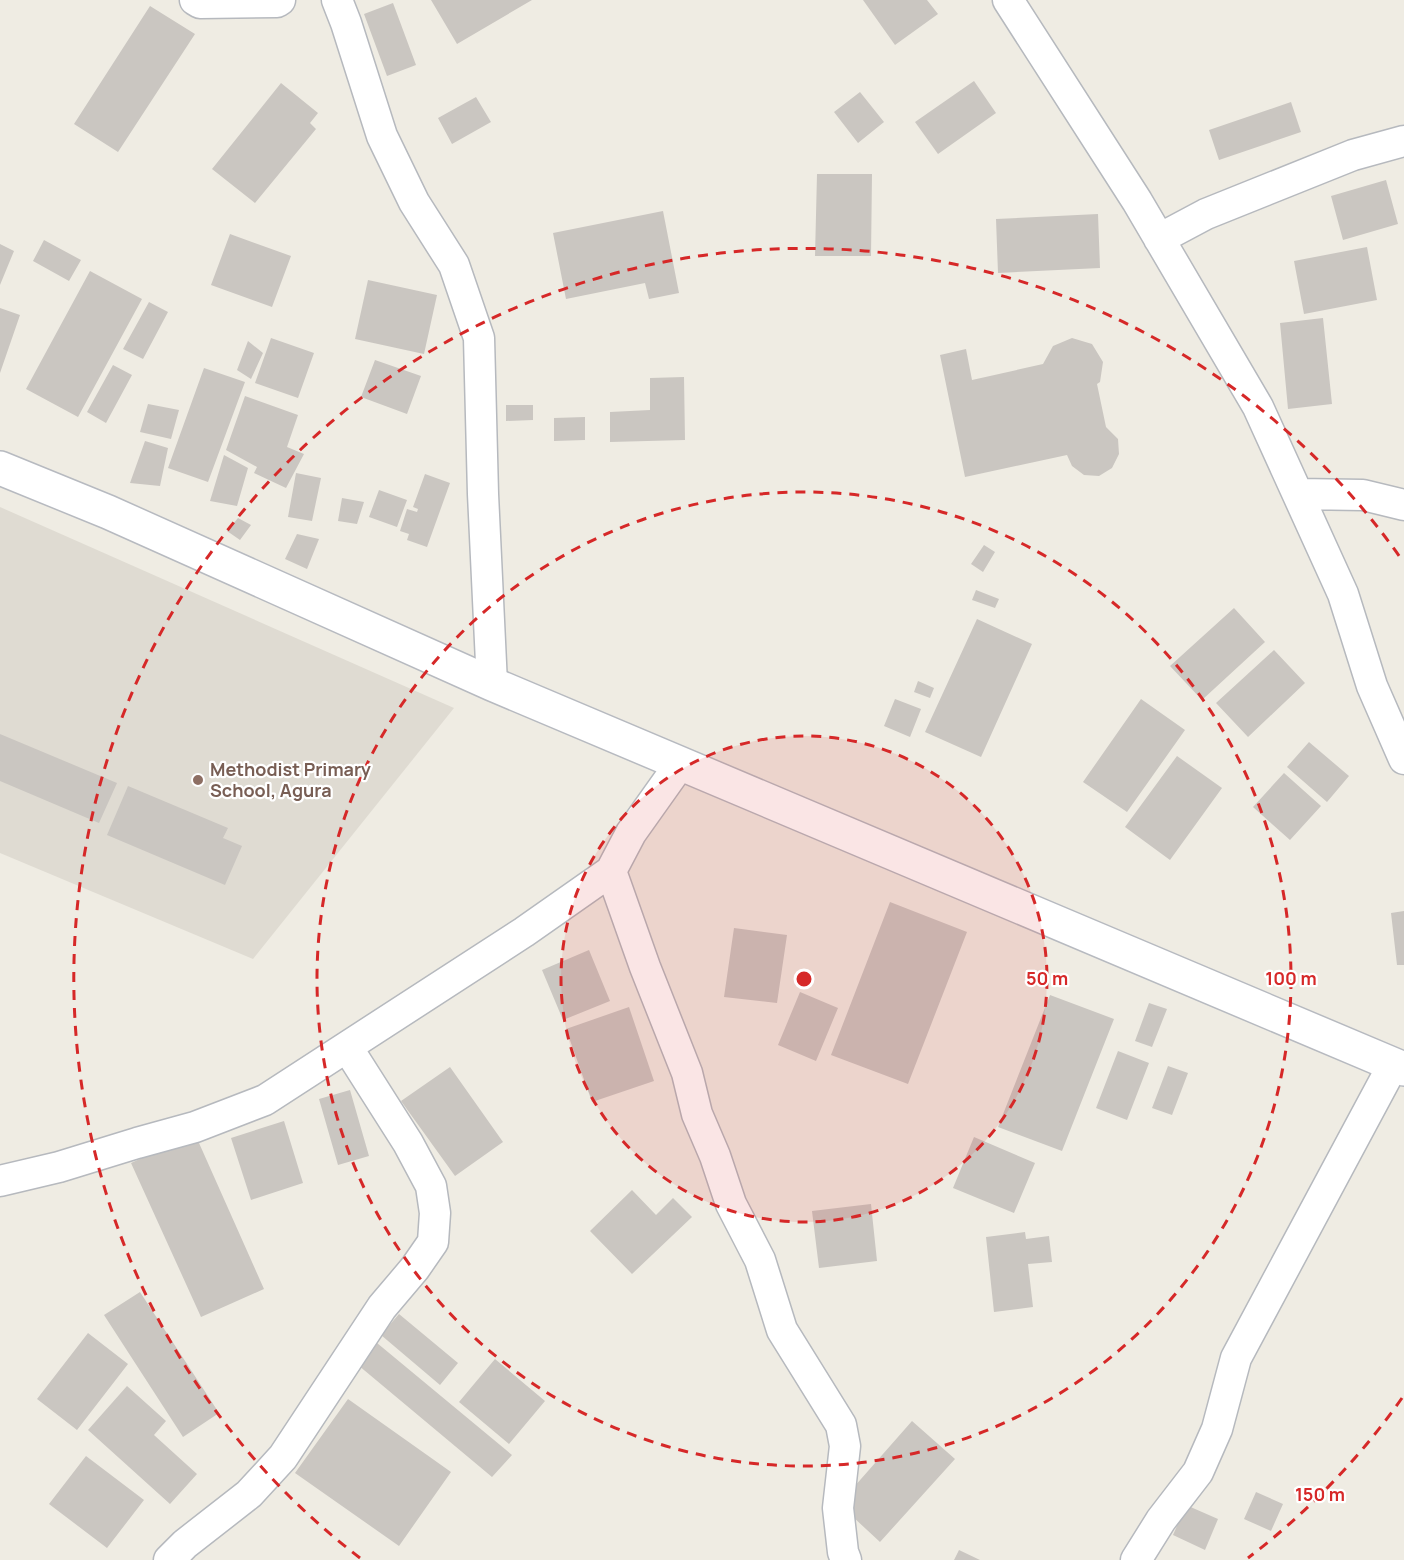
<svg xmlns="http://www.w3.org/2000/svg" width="1404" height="1560" viewBox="0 0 1404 1560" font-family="Manrope,sans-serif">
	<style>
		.education { fill: #dfdbd2 }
		.building { fill: #cac6c1 }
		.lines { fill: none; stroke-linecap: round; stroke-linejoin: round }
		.street-casing { stroke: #b6b9be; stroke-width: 33 }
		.secondary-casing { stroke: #b7bac0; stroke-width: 36 }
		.street { stroke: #fff; stroke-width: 30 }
		.secondary { stroke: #fff; stroke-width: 33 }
		.ring { fill: none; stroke: #d62828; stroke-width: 3; stroke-dasharray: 10 8 }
		.education-dot { fill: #8d6e63; stroke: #fff; stroke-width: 2 }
		.labels { text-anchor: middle; stroke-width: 4.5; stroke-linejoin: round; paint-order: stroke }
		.education-label { font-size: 18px; font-weight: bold; fill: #785e54; stroke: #fff; text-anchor: start }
		.centre { fill: #d62828; stroke: #fff; stroke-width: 3 }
		.ring-label { font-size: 18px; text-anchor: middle; font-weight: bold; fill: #d62828; stroke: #fff; stroke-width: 4.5; stroke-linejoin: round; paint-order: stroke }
	</style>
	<rect width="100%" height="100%" fill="#efece3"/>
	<path class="education" d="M0,507L454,708L253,959L0,853Z"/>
	<path class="building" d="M431,0H532L457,44Z
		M863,0H927L938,14L895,45Z
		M393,3L416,65L387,76L364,14Z
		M150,6L195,34L118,152L74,124Z
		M974,81L996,113L938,154L915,122Z
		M281,83L318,113L310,123L316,129L255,203L212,169Z
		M860,92L884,122L858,143L834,112Z
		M476,97L491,122L452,144L438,118Z
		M1291,102L1301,132L1219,160L1209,130Z
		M817,174H872L871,256H815Z
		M1386,180L1398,224L1343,240L1331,196Z
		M663,211L679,293L649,299L645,283L566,299L553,233Z
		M1098,214L1100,268L998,273L996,219Z
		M230,234L291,256L272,307L211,285Z
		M44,240L81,260L69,281L33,261Z
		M0,244L14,251L0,285Z
		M1367,247L1377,300L1304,314L1294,261Z
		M90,271L142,299L78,417L26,389Z
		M368,280L437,295L424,354L355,339Z
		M149,302L168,312L143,359L123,349Z
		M0,308L20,315L0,373Z
		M1323,318L1332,404L1288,409L1280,323Z
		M271,338L314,353L298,398L255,383Z
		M1072,338L1092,344L1103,362L1100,382L1097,384L1106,427L1118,439L1119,454L1112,468L1099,476L1084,475L1072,466L1067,455L965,477L940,355L966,349L972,380L1043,364L1053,346Z
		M248,341L263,353L251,379L237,370Z
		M375,360L421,376L407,414L361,397Z
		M113,365L132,375L106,423L87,412Z
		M204,368L245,382L208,482L168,468Z
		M684,377L685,440L610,442V412L650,410V378Z
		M245,396L298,415L287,447L304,454L286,488L254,473L257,467L226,450Z
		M148,404L179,410L171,439L140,432Z
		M506,405H533V420L506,421Z
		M585,417V440L554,441V418Z
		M145,441L168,448L160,486L130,483Z
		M224,455L248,468L237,506L210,501Z
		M296,473L321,478L312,521L288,517Z
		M425,474L450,483L427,547L407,540L409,534L400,531L407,509L417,512L418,509L413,507Z
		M379,490L407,500L397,527L369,517Z
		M342,498L364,502L357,524L338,521Z
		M238,518L251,525L240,540L227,531Z
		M297,534L319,539L307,569L285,559Z
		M984,545L995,552L983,572L971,564Z
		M976,590L999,599L995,608L972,600Z
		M1234,608L1265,642L1202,700L1170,666Z
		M977,619L1032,644L981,757L925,732Z
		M1274,650L1305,683L1248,737L1216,703Z
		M918,681L934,688L930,698L914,692Z
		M895,699L921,709L910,737L884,726Z
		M1141,699L1185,730L1127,812L1083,782Z
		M0,734L117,783L99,823L0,781Z
		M1309,742L1349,776L1327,802L1287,767Z
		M1177,756L1222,788L1170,860L1125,827Z
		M1284,773L1321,806L1290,840L1253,807Z
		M128,786L228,828L223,838L242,846L225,885L107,835Z
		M890,902L967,932L908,1084L831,1055Z
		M1404,911V965H1397L1391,913Z
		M734,928L787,935L777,1003L724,997Z
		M589,950L610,1001L563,1020L542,970Z
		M800,992L838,1008L816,1061L778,1045Z
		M1050,995L1114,1019L1062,1151L998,1127Z
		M1149,1003L1167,1009L1152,1047L1135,1041Z
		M629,1007L654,1081L592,1102L566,1029Z
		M1118,1051L1149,1063L1127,1120L1096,1108Z
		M1168,1066L1188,1073L1172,1115L1152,1108Z
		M450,1067L503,1142L455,1176L401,1101Z
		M350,1090L369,1156L338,1165L319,1099Z
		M284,1121L303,1183L251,1200L231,1138Z
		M195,1134L264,1289L201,1317L131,1163Z
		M974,1137L1035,1163L1014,1213L953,1188Z
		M632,1190L656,1215L673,1198L692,1217L632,1274L590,1231Z
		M871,1204L877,1261L819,1268L812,1211Z
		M1025,1232L1026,1239L1049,1236L1052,1262L1028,1264L1033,1307L994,1312L986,1237Z
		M140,1292L219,1413L183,1437L104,1315Z
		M399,1314L458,1363L440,1385L381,1335Z
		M88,1333L128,1364L77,1430L37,1399Z
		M371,1338L512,1455L492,1477L352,1360Z
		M495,1359L545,1401L509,1444L459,1402Z
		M127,1386L166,1421L154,1435L197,1474L170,1504L88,1430Z
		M348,1399L451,1472L399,1546L295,1473Z
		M912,1421L955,1459L880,1542L839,1504Z
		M86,1456L144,1500L107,1548L49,1504Z
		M1256,1492L1283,1504L1271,1531L1244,1519Z
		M1186,1505L1218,1519L1205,1550L1173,1535Z
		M959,1550L980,1560H954Z"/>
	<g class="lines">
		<defs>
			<path id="street" d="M195,0L200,3L277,2L280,0
				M337,0L346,23L382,136L414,202L454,265L479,338L483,494L492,684
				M1008,0L1137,201L1258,407L1343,594L1372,686L1404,759
				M1159,239L1206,214L1353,155L1404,141
				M1298,494L1363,495L1404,505
				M611,871L645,967L687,1073L697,1114L715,1156L731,1204L760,1260L782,1330L841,1425L845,1446L838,1508L843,1552L846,1560
				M0,1181L59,1167L137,1143L195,1127L265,1100L524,932L611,871L631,833L680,764
				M169,1560L185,1544L249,1494L283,1457L382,1307L415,1268L433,1242L435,1213L431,1186L408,1143L347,1047
				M1136,1560L1161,1520L1198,1472L1217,1429L1236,1358L1393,1065"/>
			<path id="secondary" d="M0,468L108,512L492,684L1404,1069"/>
		</defs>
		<use href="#street" class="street-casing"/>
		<use href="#secondary" class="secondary-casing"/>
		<use href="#street" class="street"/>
		<use href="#secondary" class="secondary"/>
	</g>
	<circle cx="804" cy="979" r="243" fill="#d62828" fill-opacity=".12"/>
	<g class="ring">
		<circle cx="804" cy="979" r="243"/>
		<circle cx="804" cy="979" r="487"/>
		<path d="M1402 1398A730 730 0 0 1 1248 1558M360 1558A730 730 0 1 1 1402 560"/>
	</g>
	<circle class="education-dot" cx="198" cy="780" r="6"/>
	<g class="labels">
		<g class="education-label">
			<text x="210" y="776">Methodist Primary<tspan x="210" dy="21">School, Agura</tspan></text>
		</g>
	</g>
	<circle cx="804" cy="979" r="9" class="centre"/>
	<g class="ring-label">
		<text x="1047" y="985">50 m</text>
		<text x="1291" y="985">100 m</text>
		<text x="1320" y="1501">150 m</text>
	</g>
</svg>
